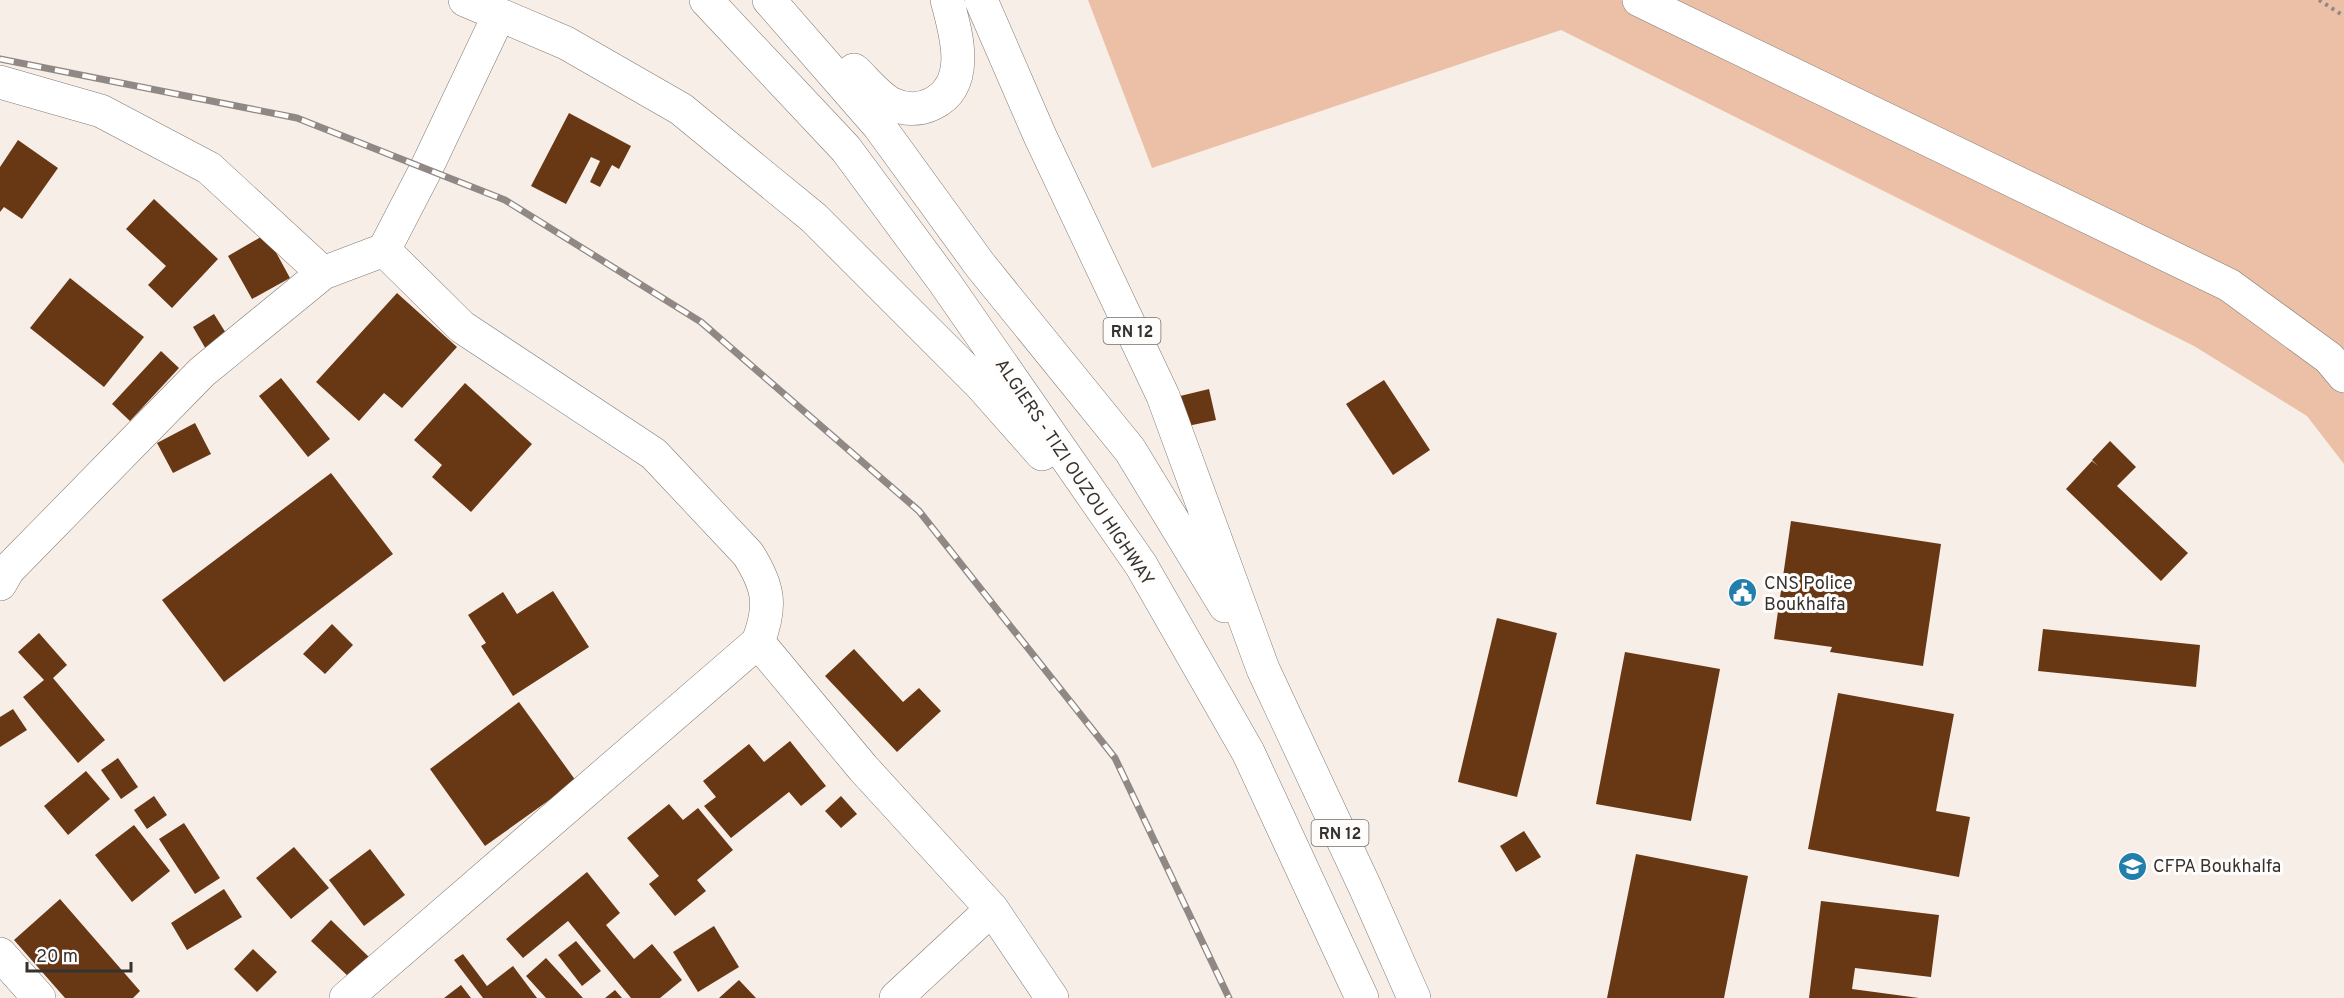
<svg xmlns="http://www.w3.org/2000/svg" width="2344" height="998" viewBox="0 0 2344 998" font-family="Overpass,sans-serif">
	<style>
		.green { fill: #ebc0a6 }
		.building { fill: #683815 }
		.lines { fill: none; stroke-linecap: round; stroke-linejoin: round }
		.minor-casing { stroke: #817973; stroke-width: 34 }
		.highway-casing { stroke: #817973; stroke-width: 34 }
		.path { stroke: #8f8884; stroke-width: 4; stroke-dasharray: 3 4.5; stroke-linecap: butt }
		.minor { stroke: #fff; stroke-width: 33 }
		.highway { stroke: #fff; stroke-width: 33 }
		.rail-casing { stroke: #8f8884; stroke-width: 7 }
		.rail { stroke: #fffdfb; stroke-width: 4.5; stroke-dasharray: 14; stroke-linecap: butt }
		.labels { text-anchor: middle; stroke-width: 6; stroke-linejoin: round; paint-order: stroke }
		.shield { fill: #fffdfb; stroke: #726f6d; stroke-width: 1.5 }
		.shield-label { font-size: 16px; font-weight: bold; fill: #363230 }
		.street-label { font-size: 18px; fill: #363230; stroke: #fffdfb }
		.poi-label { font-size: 18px; fill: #363230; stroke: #fffdfb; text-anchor: start }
	</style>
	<rect width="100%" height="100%" fill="#f8eee8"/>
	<path class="green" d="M1088,0H2344V464L2307,416L2194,346L1561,30L1152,168Z"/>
	<path class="building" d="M569,113L631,146L619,169L612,165L600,187L590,182L600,161L591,157L566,204L531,186Z
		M18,140L58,168L22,219L4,207L0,212V167Z
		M154,199L218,259L172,308L148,285L166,266L126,229Z
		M266,234L290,278L252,299L228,256Z
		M70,278L144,337L104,387L30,328Z
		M397,293L457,347L402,408L384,393L359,421L316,382Z
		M214,314L229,338L207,351L193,327Z
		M161,351L179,368L130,421L112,404Z
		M281,378L330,439L308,457L259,396Z
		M1384,380L1430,450L1393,475L1346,404Z
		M465,383L532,444L471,512L432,477L442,465L414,440Z
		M1209,389L1216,420L1183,427L1176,397Z
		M195,423L211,454L173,473L157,443Z
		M2110,441L2136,467L2117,486L2188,553L2161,581L2066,489L2092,461L2098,466L2092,460Z
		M331,473L393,554L224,682L162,600Z
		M1791,521L1941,544L1923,666L1830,652L1832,647L1774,639Z
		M553,591L589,647L513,696L481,646L486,643L468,615L503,592L517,614Z
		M1497,618L1557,633L1517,797L1458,782Z
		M332,624L353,645L325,674L303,654Z
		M2043,629L2200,645L2196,687L2038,671Z
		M39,633L67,665L53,678L105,740L78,763L23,697L44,680L18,652Z
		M854,649L903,702L919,688L941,711L897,752L825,676Z
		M1625,652L1720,669L1691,821L1596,804Z
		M1838,693L1954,714L1936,811L1970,817L1959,877L1808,849Z
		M519,702L576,781L485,846L430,769Z
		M13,709L27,730L0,747V717Z
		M790,741L826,786L801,806L789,792L731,838L704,806L716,797L703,781L749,744L764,762Z
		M118,758L138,787L121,799L101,770Z
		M86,771L110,799L68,835L44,806Z
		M154,796L167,815L147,829L134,810Z
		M841,796L857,814L841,828L825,811Z
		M669,804L683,820L698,808L733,850L697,880L706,891L675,916L649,884L659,876L627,838Z
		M184,823L220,878L195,894L159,839Z
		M134,825L170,871L132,902L95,855Z
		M1524,831L1541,857L1516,872L1500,846Z
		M294,847L329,888L291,919L256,878Z
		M370,849L405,895L364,926L329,880Z
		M1636,854L1748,876L1724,998H1607Z
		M587,872L620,913L606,925L634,959L652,944L682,980L660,998H631L568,921L523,958L506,939Z
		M224,889L242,917L187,950L171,923Z
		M60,899L140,991L133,998H65L14,940Z
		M1821,901L1939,915L1931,977L1855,968L1852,989L1919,998H1809Z
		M331,920L371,959L351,979L311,941Z
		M714,926L739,967L698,992L673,952Z
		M576,941L601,971L582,986L558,955Z
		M253,949L277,972L257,992L234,969Z
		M463,954L487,986L513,966L537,998H483L454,960Z
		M546,958L583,998H546L526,976Z
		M739,980L756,998H719Z
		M461,985L471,998H444Z
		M615,990L622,998H605Z"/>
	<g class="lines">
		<defs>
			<path id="minor" d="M1639,0L2229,285L2329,358L2344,376
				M0,82L101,111L209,168L323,273
				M0,584L8,570L202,372L323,273L384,250L426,169L499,15
				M758,642L863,768L992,909L1052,998
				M0,954L39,998
				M346,998L758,642C772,606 769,587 748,554L654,454L462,327L384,250
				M896,998L992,909"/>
			<path id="highway" d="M465,0L566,43L681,109L814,218L980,384L1042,454
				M706,0L846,149L945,283L1141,565L1248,752L1362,998
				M769,0L879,126L980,265L1130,450L1225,606
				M981,0L1040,136L1163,396L1263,669L1365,887L1414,998
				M854,70C866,81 878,97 892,104C905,110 920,110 932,104C972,85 956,33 947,0"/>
		</defs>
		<use href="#minor" class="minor-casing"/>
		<use href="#highway" class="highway-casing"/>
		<path class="path" d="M2319,0L2344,16"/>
		<use href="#minor" class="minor"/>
		<use href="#highway" class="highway"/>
		<defs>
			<path id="rail" d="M0,59L297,118L505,200L701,322L919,511L1115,758L1229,998"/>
		</defs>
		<use href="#rail" class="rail-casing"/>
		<use href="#rail" class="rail"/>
	</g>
	<defs>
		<symbol id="civic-disc" viewBox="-11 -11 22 22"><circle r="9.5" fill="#227eab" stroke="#fffdfb"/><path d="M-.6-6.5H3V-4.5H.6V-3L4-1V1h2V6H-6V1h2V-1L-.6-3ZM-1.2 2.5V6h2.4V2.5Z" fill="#fff"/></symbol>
		<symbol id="university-disc" viewBox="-11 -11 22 22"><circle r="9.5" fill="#227eab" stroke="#fffdfb"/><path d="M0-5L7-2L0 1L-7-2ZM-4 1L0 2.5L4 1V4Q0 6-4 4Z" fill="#fff"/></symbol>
	</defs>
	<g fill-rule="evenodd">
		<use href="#civic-disc" x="1726" y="576" width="33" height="33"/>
		<use href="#university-disc" x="2116" y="850" width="33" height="33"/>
	</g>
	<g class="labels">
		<g class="shield">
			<rect x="1103.5" y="318" width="57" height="26" rx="4.5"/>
			<rect x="1311.5" y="820" width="57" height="26" rx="4.5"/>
		</g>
		<g class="shield-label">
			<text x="1132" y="337">RN 12</text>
			<text x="1340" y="839">RN 12</text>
		</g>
		<g class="street-label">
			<text transform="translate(1075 472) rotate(56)" y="6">ALGIERS - TIZI OUZOU HIGHWAY</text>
		</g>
		<g class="poi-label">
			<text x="1764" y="589">CNS Police<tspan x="1764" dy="21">Boukhalfa</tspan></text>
			<text x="2153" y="872">CFPA Boukhalfa</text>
		</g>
	</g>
	<path d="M27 962v9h104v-9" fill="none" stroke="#363230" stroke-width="3"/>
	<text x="36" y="962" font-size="18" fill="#363230" stroke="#fffdfb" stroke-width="4.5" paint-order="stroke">20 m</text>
</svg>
